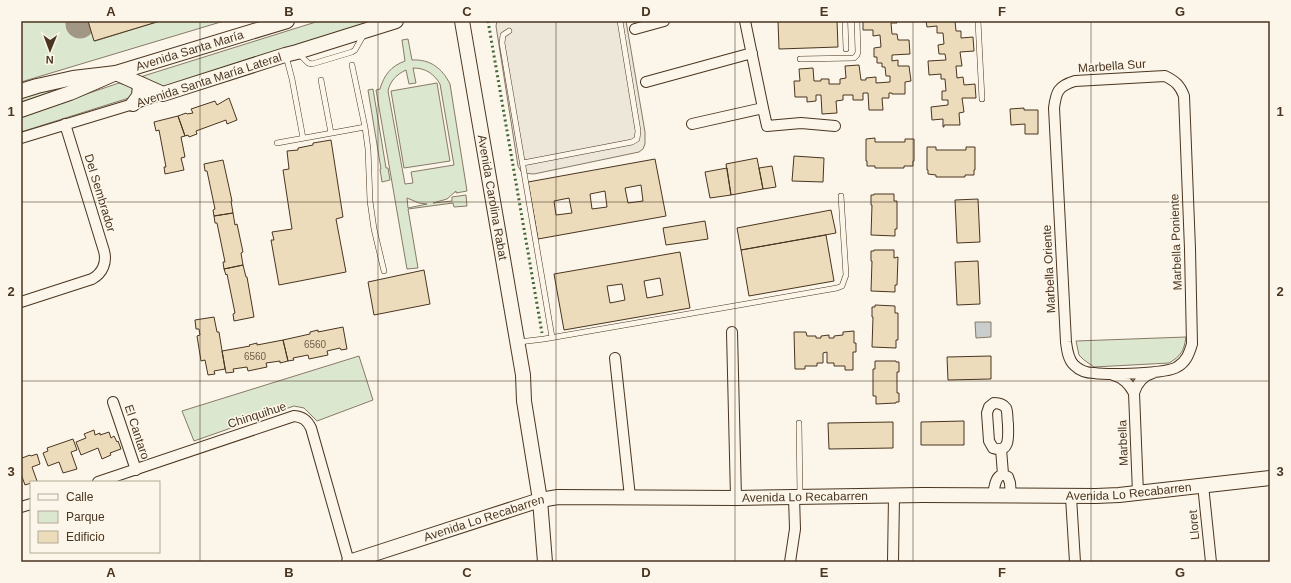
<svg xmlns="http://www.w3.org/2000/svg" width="1291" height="583" viewBox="0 0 1291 583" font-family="Helvetica,sans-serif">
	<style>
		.green { fill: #dce7d0; stroke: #887966; fill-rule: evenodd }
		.parking { fill: #ede7d9; stroke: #887966 }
		.water { fill: #c9cecd; stroke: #887966 }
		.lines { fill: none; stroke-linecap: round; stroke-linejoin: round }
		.taxiway { stroke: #a29684; stroke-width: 29 }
		.building { fill: #ecdcbc; stroke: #4a3520; fill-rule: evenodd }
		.lane-casing { stroke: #4a3520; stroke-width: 6 }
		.street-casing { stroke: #4a3520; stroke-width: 12 }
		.secondary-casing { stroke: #4a3520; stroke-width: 16 }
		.lane { stroke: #fbf6e9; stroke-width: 5 }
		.street { stroke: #fbf6e9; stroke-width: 10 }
		.secondary { stroke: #fbf6e9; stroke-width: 14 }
		.hedge { stroke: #436837; stroke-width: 3; stroke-dasharray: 2 3; stroke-linecap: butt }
		.grid { fill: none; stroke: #4a3520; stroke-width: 1; stroke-opacity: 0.55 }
		.labels { text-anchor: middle; stroke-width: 3; stroke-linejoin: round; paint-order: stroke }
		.number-label { font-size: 10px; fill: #725f47 }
		.street-label { font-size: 12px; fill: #4a3520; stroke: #fbf6e9 }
		.neatline { fill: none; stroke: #4a3520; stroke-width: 1.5 }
		.grid-label { font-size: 13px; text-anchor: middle; font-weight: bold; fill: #4a3520 }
	</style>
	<rect width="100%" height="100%" fill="#fbf6e9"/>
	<path class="green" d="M21,21H77L79,30L90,27L95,41L160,21H224L21,82Z
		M319,21H378L162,88L137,78Z
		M408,39L412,60C430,59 442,68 450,84L467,191L456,193V191L447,199L433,203L452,201V197L466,195L467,206L454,207L453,203L408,209L418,268L407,269L376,90L380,89C384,75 391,66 405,61L402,40ZM413,68C426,68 434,74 440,84L454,165L411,172L413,183L405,184L388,91C390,81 397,74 406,70L409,84L416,83ZM407,198L419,203L427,204L408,208Z
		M119,83L129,86L133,89L132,97L21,132V116Z
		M437,83L450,161L404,168L391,91Z
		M373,89L386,168H388L390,180L382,182L380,169H381L368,90Z
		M49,90V93L21,102V98Z
		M1186,337C1184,351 1181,356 1169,363L1094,367L1084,360L1079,355L1076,341Z
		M359,356L373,400L317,421L304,408L294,406L194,441L182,411Z"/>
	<path class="parking" d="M497,21H626L645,132V144L643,149L639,152L534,174L522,173L518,166L496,26Z"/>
	<path class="water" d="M975,322H991V337L976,338Z"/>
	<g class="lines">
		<path class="taxiway" d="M80,21V24"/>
	</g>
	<path class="building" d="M88,21H160L94,41Z
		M778,21H837L838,47L779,49Z
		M863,21H896L897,23H891L892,34H897L898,40H909L910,54L892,55V61L898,60V66H909L911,81L905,82V94H892V93H889V98H882L883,110H869L868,93H863V100H853V95H843V100L836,101L837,113L822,114L821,95H816V101L807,102V97H795L794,81H800L799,69L813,68L814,81H821V79H829V84H840V79L846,78L845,66L859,65L861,80H866V78L876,77V83L890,82V76H886L885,67H882V63H877V57H874V48L881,47L880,35L873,36V30H863Z
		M926,21H955L956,31H961V38L973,37L974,51L960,52L962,66H956L957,78L963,77L964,85L975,84L976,98H962L964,112L959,113L960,125H944V127H943V119L932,120L931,107L948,105V100H942V91H946L945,79H941V74L929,75L928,61L946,60L945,54H939L938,45L944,44L943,33H937V26L927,27Z
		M229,98L237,120L227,124L226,120L196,131L197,134L189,137L188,135L185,136L178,116L186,113L187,114L193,113L191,109L215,101L217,105Z
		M1024,108V110H1038V134H1025V124L1011,125L1010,109Z
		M178,116L185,136L181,137L185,157L181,158L184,170L165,174L164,167H166L159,130L156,131L154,122Z
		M875,138V142H905V139H914V161H913V166H904V168H875V166H867V161H866V139Z
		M331,140L343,217L336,219L346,272L279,285L271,240H274L272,232L292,229L283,170L289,169L287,151L298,150V148L313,145V143Z
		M927,147H936V150H966V147H975V170H974V175H965V177H936V175L928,174V170H927Z
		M794,156L824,158L823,182L792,181Z
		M757,158L763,189L731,195L726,164Z
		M655,159L666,216L538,239L528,182ZM641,185L643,201L628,203L625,188ZM605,191L607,207L592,209L590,194ZM569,198L572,213L556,215L554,201Z
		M223,160L232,201H231L233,213L214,216L213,210L215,209L207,171H205L204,164Z
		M772,166L776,187L763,189L759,168Z
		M727,168L731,195L710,198L705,172Z
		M874,194H894V201H897V229H895V236L871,235L872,205H871V195H874Z
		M978,199L980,242L957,243L955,200Z
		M831,210L836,233L741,250L737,228Z
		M233,213L235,225L237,224L243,252L241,253L243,265L224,269L223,262H225L217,223H215L214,216Z
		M705,221L708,239L666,245L663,228Z
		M826,235L834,281L749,296L741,250Z
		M874,250H894V258L898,257L897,285H895V292L871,291L872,261H871V251H874Z
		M680,252L690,308L564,330L554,274ZM660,278L663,295L647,298L644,281ZM622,284L625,300L610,303L607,286Z
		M978,261L980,304L957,305L955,262Z
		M243,265L246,277H247L254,317L234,321L233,314L235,313L227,274L226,275L224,269Z
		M424,270L430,304L374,315L368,282Z
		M875,305L895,306V313H898V340H896V348L872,347L873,317H872V307H875Z
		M214,317L217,332H219L225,369L214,371L215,374L208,375L205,360L201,361L197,336L200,335L199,329H196L195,320Z
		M343,327L347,349L341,350L340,348L327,351L328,355L309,359L308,355L293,358L294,360L288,361L283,340L310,334V332L318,330V332Z
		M854,331V343H856V352H853V370H845V366H834V363H827V352L823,353V363H817V366H805V369H795L794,332H806L807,336H816V338H821V336L829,335V338H834V336L843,335V332Z
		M283,340L288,361L280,363V361L266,363L267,367L248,371L247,367L233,369L234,372L226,373L222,351L250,346L249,345L257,343V345Z
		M991,356V379L948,380L947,357Z
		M875,361H896V362H899V372H897V393H899V402H896V403L876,404V396H873V369H875Z
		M964,421V445H921V422Z
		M893,422V448L829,449L828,423Z
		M94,430L95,435L100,433V435L109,432L111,438L114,436L117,442L118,441L121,449L110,453L111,455L102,459L98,448L81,455L76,442L86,438L84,434Z
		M73,439L77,450L71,452L77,469L63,473L59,462L48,466L43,453L48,451L47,448Z
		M37,454L40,464L32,467L37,481L25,485L21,474V456L22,458L30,455L31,456Z"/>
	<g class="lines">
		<defs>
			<path id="lane" d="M845,21L846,49
				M978,21L982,99
				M509,31L503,35L502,43L552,337
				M298,53L308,63L312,64L352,52L355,50L364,34
				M286,56L292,79L303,138
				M800,59L854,58L857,55L858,52L857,21
				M352,65L365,127
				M321,80L331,133
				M277,143L365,127L368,149L370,201L374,229L384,271
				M523,163L632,142L637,139L638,131L620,21
				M519,342L544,339L837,288L842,286L846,275L841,196
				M799,423L800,496"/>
			<path id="street" d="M745,21L763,108
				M635,29L664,21
				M1165,76C1175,81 1180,85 1184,96L1190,249L1192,344C1189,354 1186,362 1177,367C1166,374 1108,375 1094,373C1087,373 1079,370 1074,365C1068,359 1067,350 1066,342L1054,108C1056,92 1058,86 1075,81Z
				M646,82L752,53
				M692,124L763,108L767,126L801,123L835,126
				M21,138L133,104L163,94
				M21,302L92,279C103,273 107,262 104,251L65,124
				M732,332L736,498
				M615,358L630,497
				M1113,375C1124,378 1129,384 1134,393
				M113,402L136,470
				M994,403C999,403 1003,404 1006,408C1008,412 1007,419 1008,424C1008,435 1011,454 993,448L989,441L987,413L989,407Z
				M1001,449L1003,474
				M98,482L294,416C303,417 307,420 311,428L349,562
				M1203,485L1211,562
				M1138,493L1134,393C1137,383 1142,376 1153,373
				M993,496C994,488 996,469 1008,477L1010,483L1011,496
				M1071,497L1075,562
				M21,507L31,504
				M790,562L795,529L794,497
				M893,562L894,496"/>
			<g id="secondary">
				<path id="s1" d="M462,21L523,375L524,401L540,500L545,562"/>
				<path d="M21,91L37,86L73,78L116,73L163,94L285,55L297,52L396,21"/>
				<path d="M133,104L139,96L140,84"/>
				<path id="s2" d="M21,110L70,93L116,73L287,21"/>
				<path id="s3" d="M349,562L540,500L558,497L736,498L923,495L1096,496L1119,495L1270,478"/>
			</g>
		</defs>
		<use href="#lane" class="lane-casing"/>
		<use href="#street" class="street-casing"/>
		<use href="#secondary" class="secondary-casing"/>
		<use href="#lane" class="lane"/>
		<use href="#street" class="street"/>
		<use href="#secondary" class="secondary"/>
		<path class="hedge" d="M488,21L542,333"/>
	</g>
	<path class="grid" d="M200,21V562M378,21V562M556,21V562M735,21V562M913,21V562M1091,21V562M21,202H1270M21,381H1270"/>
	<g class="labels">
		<g class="number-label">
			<text x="315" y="348">6560</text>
			<text x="255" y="360">6560</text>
		</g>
		<g class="street-label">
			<text dy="4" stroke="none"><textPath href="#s2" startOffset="179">Avenida Santa María</textPath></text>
			<text transform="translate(1112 66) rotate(-4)" y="4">Marbella Sur</text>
			<text transform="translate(209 80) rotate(-18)" y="4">Avenida Santa María Lateral</text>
			<text transform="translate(100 193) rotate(73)" y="4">Del Sembrador</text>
			<text dy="4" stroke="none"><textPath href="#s1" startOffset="179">Avenida Carolina Rabat</textPath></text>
			<text transform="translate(1176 242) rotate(-92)" y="4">Marbella Poniente</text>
			<text transform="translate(1049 269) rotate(-93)" y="4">Marbella Oriente</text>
			<text transform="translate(257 415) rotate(-18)" y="4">Chinquihue</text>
			<text transform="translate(137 432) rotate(72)" y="4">El Cantaro</text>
			<text transform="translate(1123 443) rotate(-92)" y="4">Marbella</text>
			<text dy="4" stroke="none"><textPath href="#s3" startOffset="790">Avenida Lo Recabarren</textPath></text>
			<text dy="4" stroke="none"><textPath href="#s3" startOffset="466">Avenida Lo Recabarren</textPath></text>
			<text dy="4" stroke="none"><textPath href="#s3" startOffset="142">Avenida Lo Recabarren</textPath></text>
			<text transform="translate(1194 525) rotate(-95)" y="4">Lloret</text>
		</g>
	</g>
	<rect width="1291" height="583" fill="none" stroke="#fbf6e9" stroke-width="44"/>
	<rect x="30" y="481" width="130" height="72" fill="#fbf6e9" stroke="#b4a999"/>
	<rect x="38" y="494" width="20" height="6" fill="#fbf6e9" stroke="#b4a999"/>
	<text x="66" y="501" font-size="12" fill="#4a3520">Calle</text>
	<rect x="38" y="511" width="20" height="12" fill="#dce7d0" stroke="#b4a999"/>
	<text x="66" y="521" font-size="12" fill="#4a3520">Parque</text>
	<rect x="38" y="531" width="20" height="12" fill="#ecdcbc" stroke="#b4a999"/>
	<text x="66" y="541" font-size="12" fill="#4a3520">Edificio</text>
	<g transform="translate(50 50) rotate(181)" stroke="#fbf6e9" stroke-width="3" paint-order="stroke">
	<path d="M0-3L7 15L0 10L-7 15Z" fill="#4a3520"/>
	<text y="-6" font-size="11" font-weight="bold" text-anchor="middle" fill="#4a3520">N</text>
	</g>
	<rect x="22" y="22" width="1247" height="539" class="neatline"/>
	<g class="grid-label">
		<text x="111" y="16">A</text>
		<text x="289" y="16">B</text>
		<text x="467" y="16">C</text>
		<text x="646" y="16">D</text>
		<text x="824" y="16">E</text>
		<text x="1002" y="16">F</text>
		<text x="1180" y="16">G</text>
		<text x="11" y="116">1</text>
		<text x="1280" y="116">1</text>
		<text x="11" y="296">2</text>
		<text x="1280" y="296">2</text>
		<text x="11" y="476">3</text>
		<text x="1280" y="476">3</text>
		<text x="111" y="577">A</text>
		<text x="289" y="577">B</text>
		<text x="467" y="577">C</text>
		<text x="646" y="577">D</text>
		<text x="824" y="577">E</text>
		<text x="1002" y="577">F</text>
		<text x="1180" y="577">G</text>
	</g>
</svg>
